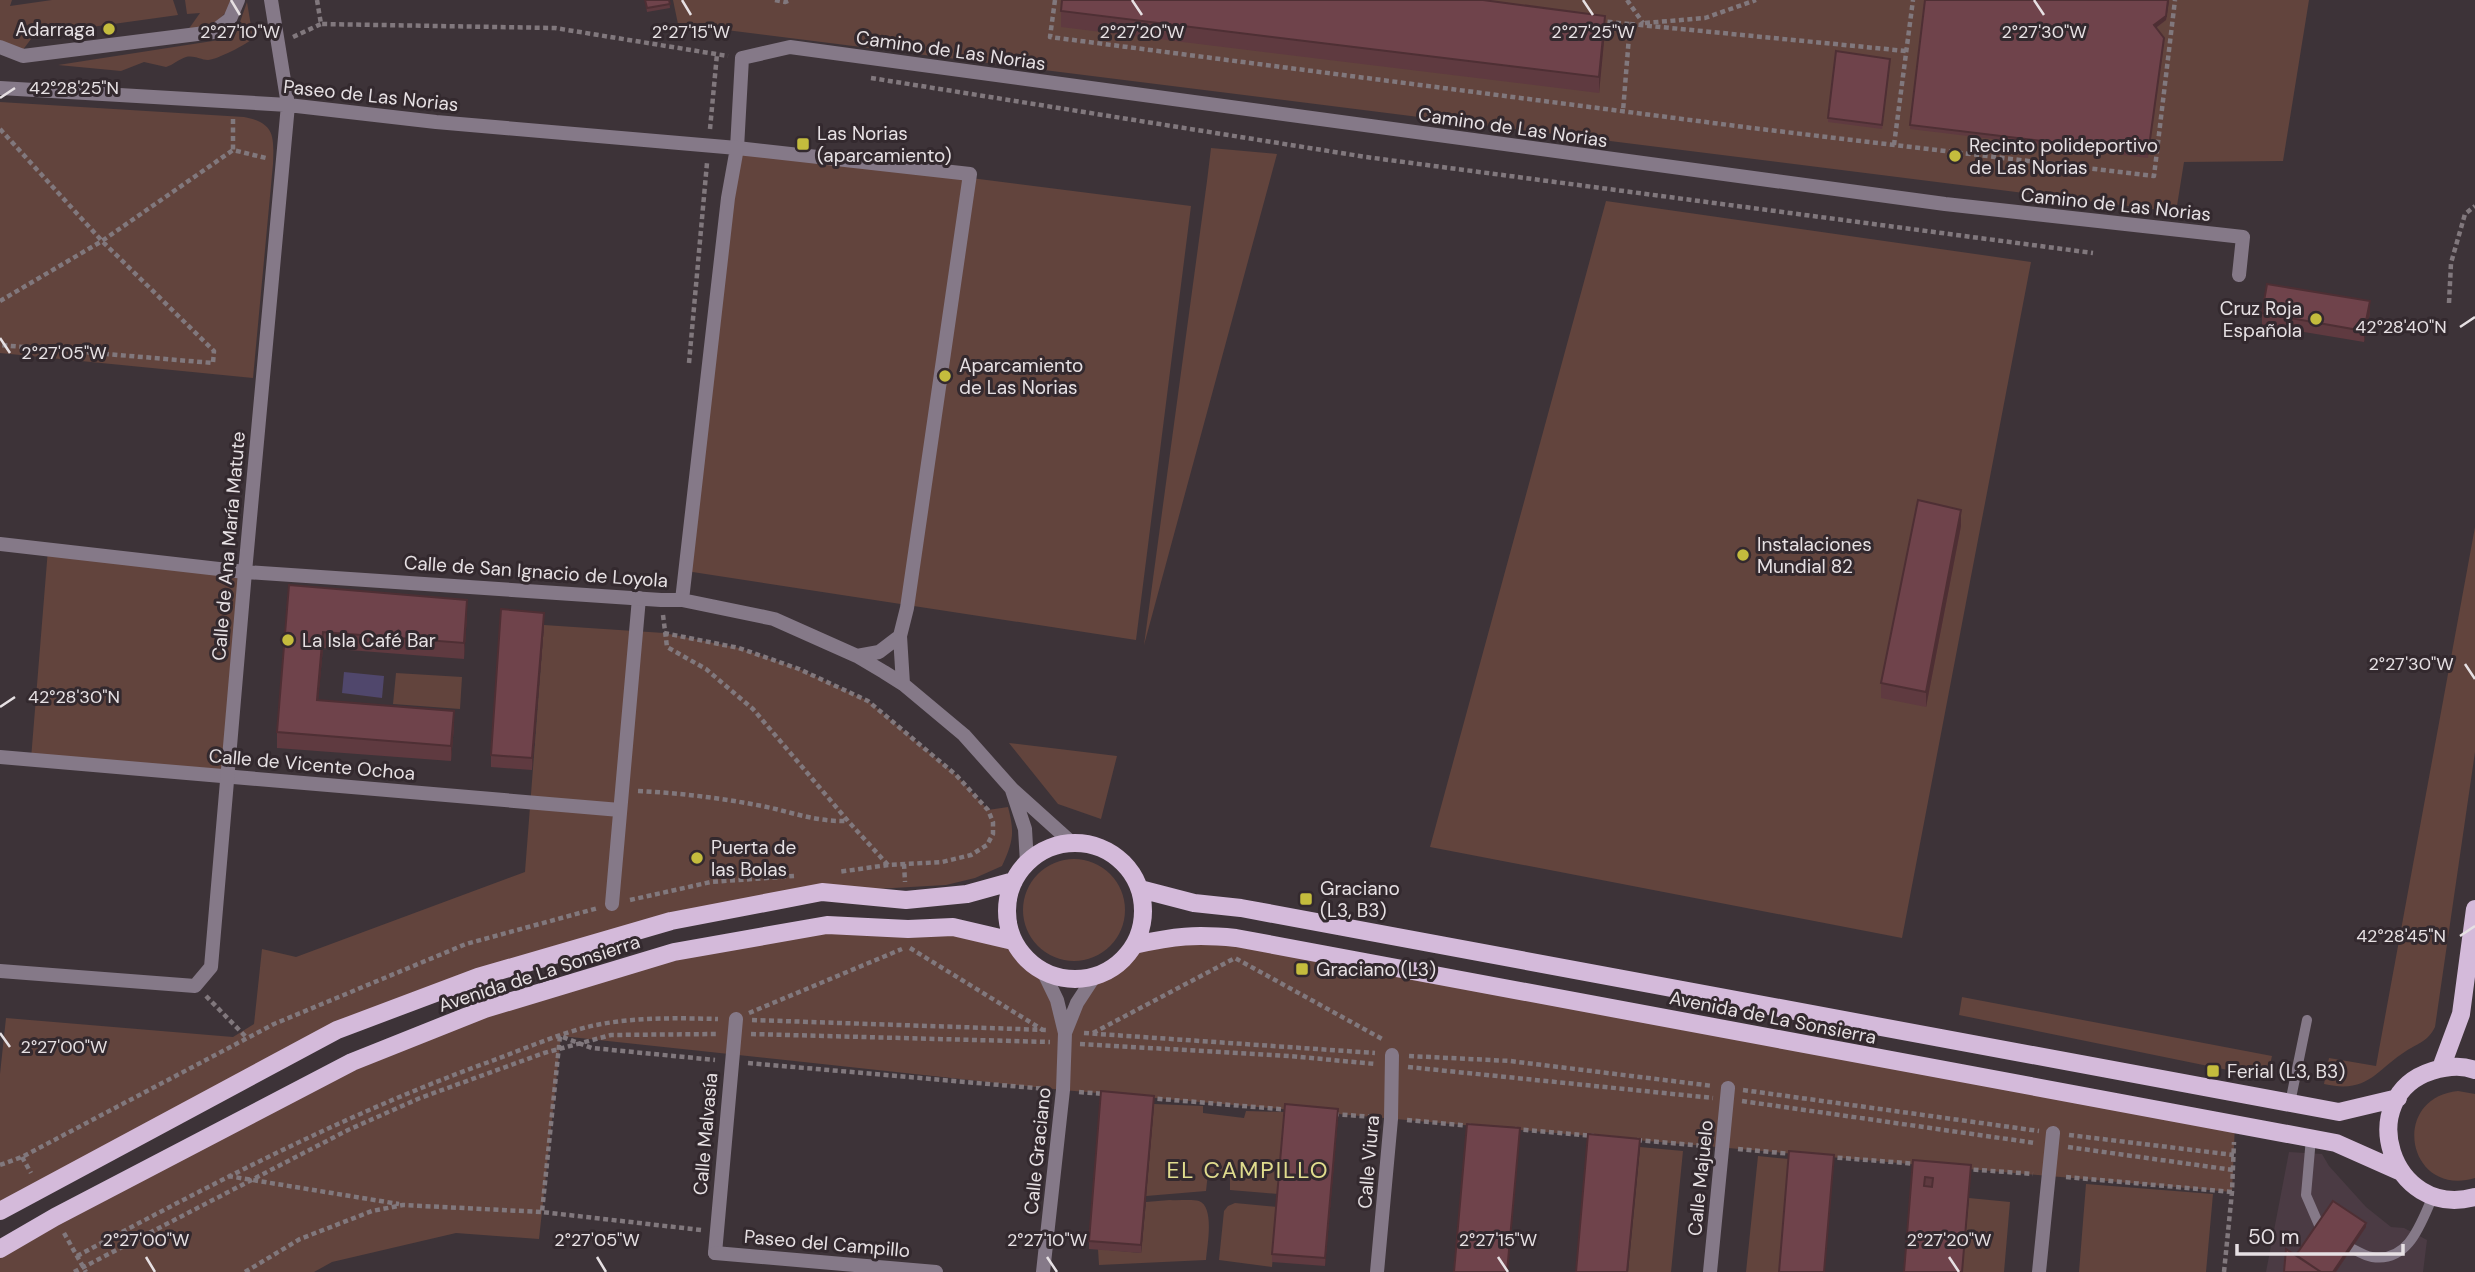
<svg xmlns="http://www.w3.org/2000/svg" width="2475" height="1272" viewBox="0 0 2475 1272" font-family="'DM Sans',sans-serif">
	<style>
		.built { fill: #4b3b44 }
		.green { fill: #62443d }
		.water { fill: #50476c }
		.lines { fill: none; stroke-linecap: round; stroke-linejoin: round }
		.path { stroke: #81787d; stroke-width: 4.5; stroke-dasharray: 5 3.5; stroke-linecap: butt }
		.service { stroke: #857988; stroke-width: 10 }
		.pedestrian { stroke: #857988; stroke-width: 14 }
		.minor { stroke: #857988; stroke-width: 14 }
		.primary { stroke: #d4bada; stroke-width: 18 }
		.wall { fill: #5f3a40 }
		.shaded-wall { fill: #4e2f34 }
		.building { fill: #6f434b; stroke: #4e2f34; stroke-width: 2; fill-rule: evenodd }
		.ticks { fill: none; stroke: #e6e0e3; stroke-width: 2.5 }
		.poi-dot { fill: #c4bc3d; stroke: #33292e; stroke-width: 2.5 }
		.labels { text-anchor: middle; stroke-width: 6; stroke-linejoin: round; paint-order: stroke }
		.poi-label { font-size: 19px; fill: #e6e0e3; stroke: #33292e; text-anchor: start }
		.street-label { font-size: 19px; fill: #e6e0e3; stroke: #33292e }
		.quarter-label { font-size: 23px; letter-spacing: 2px; fill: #e0dc8d; stroke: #33292e }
		.ticks-label { font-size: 18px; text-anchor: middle; fill: #e6e0e3; stroke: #33292e; stroke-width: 6; stroke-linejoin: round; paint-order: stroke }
	</style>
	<rect width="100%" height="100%" fill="#3d3338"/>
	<path class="built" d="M2289,1152L2322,1154L2329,1166L2366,1207L2391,1227L2404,1228L2427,1240L2423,1272H2266Z"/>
	<path class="green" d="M0,0H12L10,6L52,0H173L178,15L34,35L22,51L0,41Z
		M185,0H233C223,21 211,28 188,30L200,13L187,14Z
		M673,0H2309L2283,161L2184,162L2176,212L678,24Z
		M247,2L253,38C248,44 216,60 208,60C201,60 194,55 186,57C179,59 173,65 166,67L144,62L121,71L58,65L219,40L240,22Z
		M0,102L244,117C275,123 274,136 273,164L253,378L0,353Z
		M737,148L1191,206L1136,640L686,571Z
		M1211,148L1277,154L1144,645L1207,181Z
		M1606,201L2031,262L1902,938L1430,847Z
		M2475,527V752L2435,1027C2428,1041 2419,1043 2406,1051C2375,1071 2368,1094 2324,1084L2329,1058L2376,1066Z
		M48,549L245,572L228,776L31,759Z
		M544,625L664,633L739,648L799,669L868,701L956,775L988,810L1008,807C1015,833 1013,842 1002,866L975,878L946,885L822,892L671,921L337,1030L0,1212V1074L6,1018L233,1037L254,1024L262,949L296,957L525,872Z
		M396,673L462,677L460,709L393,704Z
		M1009,743L1117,756L1101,819L1058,804Z
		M1023 910a51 51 0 1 1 102 0a51 51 0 1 1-102 0Z
		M827,925L1013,941L1043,971L1065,1032L1094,977L1117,965L1134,945L1199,935L2235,1124L2232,1192L1063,1090L561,1036L539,1239L456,1233L332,1262L314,1272H0V1249L352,1062L674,952Z
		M1962,997L2272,1056L2267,1078L1959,1015Z
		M2458,1091L2475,1094V1178C2407,1198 2389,1098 2458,1091Z
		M1154,1104L1203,1106V1113L1244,1118L1246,1111L1285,1112L1278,1194L1230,1190V1174L1208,1173L1206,1191L1146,1196Z
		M1640,1147L1683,1151L1671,1272H1628Z
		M1758,1156L1789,1159L1780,1272H1746Z
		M2086,1184L2213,1194L2206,1272H2079Z
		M1969,1198L2010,1202L2004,1272H1962Z
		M1170,1200C1178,1201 1191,1199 1199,1201C1215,1207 1207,1246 1206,1260L1099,1265L1098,1249L1141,1253L1146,1202Z
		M1235,1203L1277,1207L1272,1267L1219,1260L1224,1211L1228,1206Z"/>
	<path class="water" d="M344,672L384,676L382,698L342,693Z"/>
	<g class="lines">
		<path class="path" d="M317,0L321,24L555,28L728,56
			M775,0L785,2L791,0
			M1055,0L1050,37L1752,128L2154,176L2175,0
			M1627,0L1643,23
			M1599,21L1630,24L1623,111
			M1645,23L1705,18L1756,0
			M1630,24L1906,51
			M293,37L321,24
			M871,78L1366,157L2093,253
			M233,119V150L266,158
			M0,129L102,241L214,351L213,363L0,345
			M710,129L717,54
			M1894,145L1913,0
			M0,301L102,241L233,150
			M2449,303L2451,263L2465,214L2475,206
			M689,363L707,163
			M663,615L667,647L706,669L753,709L848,821L888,865
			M664,633L739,648L799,669L868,701L956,775L988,810L993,822V834L987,845L971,855L942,862L888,865L838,872
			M638,791C680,793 721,798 762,806C792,812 816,822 847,821
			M904,864L905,882
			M630,900L711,882L794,876
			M910,948L1043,1030
			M206,996L247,1038
			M749,1013L902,949
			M752,1020L1047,1030
			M1084,1033L1375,1053
			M1093,1033L1235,958L1384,1040
			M751,1034L1050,1042
			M1080,1044L1290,1056L1375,1064
			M1409,1056L1510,1061L1713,1086
			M748,1063L1046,1089
			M1408,1067L1713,1098
			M1743,1090L2039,1131
			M1079,1092L1105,1094
			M1149,1098L1290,1110
			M1742,1101L2035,1143
			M1334,1114L1374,1117
			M1407,1120L1471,1126
			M1515,1129L1594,1136
			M2069,1135L2234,1155
			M1637,1140L1705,1146
			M2068,1147L2233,1170
			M1738,1149L1792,1154
			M22,1157L31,1173
			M1829,1157L1918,1164
			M0,1165L22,1157L274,1024L466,944L598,908
			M1965,1169L2033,1174
			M228,1176L399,1204
			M2066,1177L2232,1192
			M701,1230L542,1212L560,1036L592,1048L715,1060
			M64,1233L86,1272
			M77,1256C210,1185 343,1115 486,1063C522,1050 559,1033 596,1025C636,1017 679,1018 718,1019
			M74,1272L348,1130L420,1098L544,1053L611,1035L718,1034
			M245,1272L300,1239L372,1211L403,1205L542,1212
			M2224,1272L2232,1192L2234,1142"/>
		<path class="service" d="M2290,1103L2307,1020
			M2311,1138L2306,1195L2319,1225
			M2351,1248C2357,1251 2365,1256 2372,1257C2409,1263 2421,1223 2433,1196"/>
		<path class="pedestrian" d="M737,148L742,58L790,47L1945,204L2243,237L2239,275
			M0,757L620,810
			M612,904L639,598
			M715,1253L736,1019
			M1377,1272L1391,1119L1392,1055
			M1710,1272L1728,1088
			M2039,1272L2053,1133"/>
		<path class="minor" d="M0,47L23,56L213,32L230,19L238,0
			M0,88L288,105L436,122L737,148L970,174L907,608L900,636L903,684
			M0,544L245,572L661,600H682L774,619L857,656L884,672L903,684L964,735L1012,789L1072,843
			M682,600L728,198L737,148
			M857,656L879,652L900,636
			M1012,790L1025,829L1027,863
			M0,971L195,986L211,967L245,572L288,105L271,0
			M1043,971L1057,1000L1065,1033L1063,1090L1043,1272
			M1065,1033L1077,1003L1094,977
			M715,1253L936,1272"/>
		<path class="primary" d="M1007 911a68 68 0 1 1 136 0a68 68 0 1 1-136 0Z
			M1140,889L1194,903L1241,908L2339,1112L2398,1098
			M1134,945C1175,936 1195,934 1236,938L2336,1143L2399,1171
			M2441,1068L2461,1014L2475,909
			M2475,1070C2462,1065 2445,1067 2432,1071C2353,1096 2390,1220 2475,1197
			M0,1211L337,1030L478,977L671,921L822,892L906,900L967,894L1014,881
			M0,1249L55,1217L352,1062L485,1009L674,952L827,925L908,929L953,927L1013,941"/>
	</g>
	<path class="wall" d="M645,0H669L670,8L647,12Z
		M2169,0L2166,20L2156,28L2164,42L2148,158L1910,129V125Z
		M1061,11L1605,31L1599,93L1061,27Z
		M1890,63L1882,129L1828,122V118Z
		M2262,313H2370L2364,342L2262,325Z
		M1961,526L1926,707L1881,698V683Z
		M289,585L467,615L464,659L323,648L318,700L454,726L451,761L277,748V732Z
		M544,625L532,770L491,767V755Z
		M1154,1104L1141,1253L1089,1249V1241Z
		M1338,1117L1325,1266L1272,1262V1254Z
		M1913,1160L1971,1173L1904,1272Z"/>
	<path class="shaded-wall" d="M2169,0L2166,20L2154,29V25Z
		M1605,16V31L1599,93V77Z
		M2370,301V313L2364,342V331Z
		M1961,510V526L1926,707V692Z
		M467,600V615L464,659V643Z
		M544,613V625L532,770V758Z
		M323,632V648L317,716V700Z
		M454,711V726L451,761V746Z
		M1154,1096V1104L1141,1253V1245Z
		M1338,1109V1117L1325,1266V1258Z
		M1520,1128L1508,1272H1507Z
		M1640,1139V1147L1627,1272Z
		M1971,1165V1173L1962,1272Z
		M2366,1223V1227L2336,1272H2333Z"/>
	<path class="building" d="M645,0H669L670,4L647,8Z
		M1062,0H1483L1605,16L1599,77L1061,11Z
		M1925,0H2168L2166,16L2154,25L2164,38L2148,154L1910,125Z
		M1836,51L1890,59L1882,125L1828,118Z
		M2267,284L2370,301L2364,331L2262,313Z
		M1918,500L1961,510L1926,692L1881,683Z
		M289,585L467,600L464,643L323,632L317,700L454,711L451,746L277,732Z
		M501,609L544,613L532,758L491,755Z
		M1101,1091L1154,1096L1141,1245L1089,1241Z
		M1285,1104L1338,1109L1325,1258L1272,1254Z
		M1467,1124L1520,1128L1507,1272H1454Z
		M1588,1134L1640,1139L1627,1272H1576Z
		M1789,1151L1834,1155L1824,1272H1779Z
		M1913,1160L1971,1165L1962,1272H1904ZM1925,1177L1933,1178L1932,1187L1924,1186Z
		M2333,1201L2366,1223L2333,1272H2321L2296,1255Z
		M2286,1249L2321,1272H2284Z"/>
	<path class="ticks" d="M231,0L240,15M682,0L691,15M1132,0L1142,15M1583,0L1593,15M2034,0L2044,15M0,98L15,88M2460,327L2475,317M0,338L10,353M2465,664L2475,679M0,707L15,697M2460,936L2475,926M0,1033L10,1047M146,1257L155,1272M597,1257L606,1272M1047,1257L1057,1272M1498,1257L1508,1272M1949,1257L1959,1272"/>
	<g class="poi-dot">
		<circle cx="109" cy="29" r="7"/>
		<rect x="796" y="137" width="14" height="14" rx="3.5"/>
		<circle cx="1955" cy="156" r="7"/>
		<circle cx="2316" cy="319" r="7"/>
		<circle cx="945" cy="376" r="7"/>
		<circle cx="1743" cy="555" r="7"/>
		<circle cx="288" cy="640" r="7"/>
		<circle cx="697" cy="858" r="7"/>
		<rect x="1299" y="892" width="14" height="14" rx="3.5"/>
		<rect x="1295" y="962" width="14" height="14" rx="3.5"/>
		<rect x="2206" y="1064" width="14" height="14" rx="3.5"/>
	</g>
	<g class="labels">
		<g class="poi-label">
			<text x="95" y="36" text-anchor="end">Adarraga</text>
			<text x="817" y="140">Las Norias<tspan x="817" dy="22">(aparcamiento)</tspan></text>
			<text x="1969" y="152">Recinto polideportivo<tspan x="1969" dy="22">de Las Norias</tspan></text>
			<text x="2302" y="315" text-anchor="end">Cruz Roja<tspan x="2302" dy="22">Española</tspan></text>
			<text x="959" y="372">Aparcamiento<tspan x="959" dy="22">de Las Norias</tspan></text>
			<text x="1757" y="551">Instalaciones<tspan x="1757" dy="22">Mundial 82</tspan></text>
			<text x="302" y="647">La Isla Café Bar</text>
			<text x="711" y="854">Puerta de<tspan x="711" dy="22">las Bolas</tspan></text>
			<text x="1320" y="895">Graciano<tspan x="1320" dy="22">(L3, B3)</tspan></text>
			<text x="1316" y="976">Graciano (L3)</text>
			<text x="2227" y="1078">Ferial (L3, B3)</text>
		</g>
		<g class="street-label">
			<text transform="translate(951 50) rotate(8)" y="7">Camino de Las Norias</text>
			<text transform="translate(371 95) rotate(6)" y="7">Paseo de Las Norias</text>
			<text transform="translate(1513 127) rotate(8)" y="7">Camino de Las Norias</text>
			<text transform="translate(2116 204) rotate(6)" y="7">Camino de Las Norias</text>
			<text transform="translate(228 546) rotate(-85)" y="7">Calle de Ana María Matute</text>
			<text transform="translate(536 571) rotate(4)" y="7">Calle de San Ignacio de Loyola</text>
			<text transform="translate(312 764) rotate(5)" y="7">Calle de Vicente Ochoa</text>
			<text transform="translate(539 973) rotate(-18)" y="7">Avenida de La Sonsierra</text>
			<text transform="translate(1773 1017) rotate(11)" y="7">Avenida de La Sonsierra</text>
			<text transform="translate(705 1134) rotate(-85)" y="7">Calle Malvasía</text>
			<text transform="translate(1037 1151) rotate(-84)" y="7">Calle Graciano</text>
			<text transform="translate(1368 1162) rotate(-85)" y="7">Calle Viura</text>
			<text transform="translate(1700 1178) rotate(-84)" y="7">Calle Majuelo</text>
			<text transform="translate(827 1243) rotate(5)" y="7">Paseo del Campillo</text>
		</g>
		<g class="quarter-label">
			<text x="1248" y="1178">EL CAMPILLO</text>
		</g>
	</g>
	<g class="ticks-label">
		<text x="240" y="38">2°27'10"W</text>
		<text x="691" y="38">2°27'15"W</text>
		<text x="1142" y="38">2°27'20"W</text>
		<text x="1593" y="38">2°27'25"W</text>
		<text x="2044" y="38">2°27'30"W</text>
		<text x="74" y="94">42°28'25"N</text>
		<text x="2401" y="333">42°28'40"N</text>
		<text x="64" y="359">2°27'05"W</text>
		<text x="2411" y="670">2°27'30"W</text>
		<text x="74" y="703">42°28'30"N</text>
		<text x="2401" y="942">42°28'45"N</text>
		<text x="64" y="1053">2°27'00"W</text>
		<text x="146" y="1246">2°27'00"W</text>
		<text x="597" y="1246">2°27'05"W</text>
		<text x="1047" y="1246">2°27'10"W</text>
		<text x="1498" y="1246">2°27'15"W</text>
		<text x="1949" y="1246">2°27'20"W</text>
	</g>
	<path d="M2237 1244v10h166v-10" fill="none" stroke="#e6e0e3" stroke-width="3.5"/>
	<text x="2248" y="1244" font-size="21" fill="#e6e0e3" stroke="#33292e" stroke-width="5" paint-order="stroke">50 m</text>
</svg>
